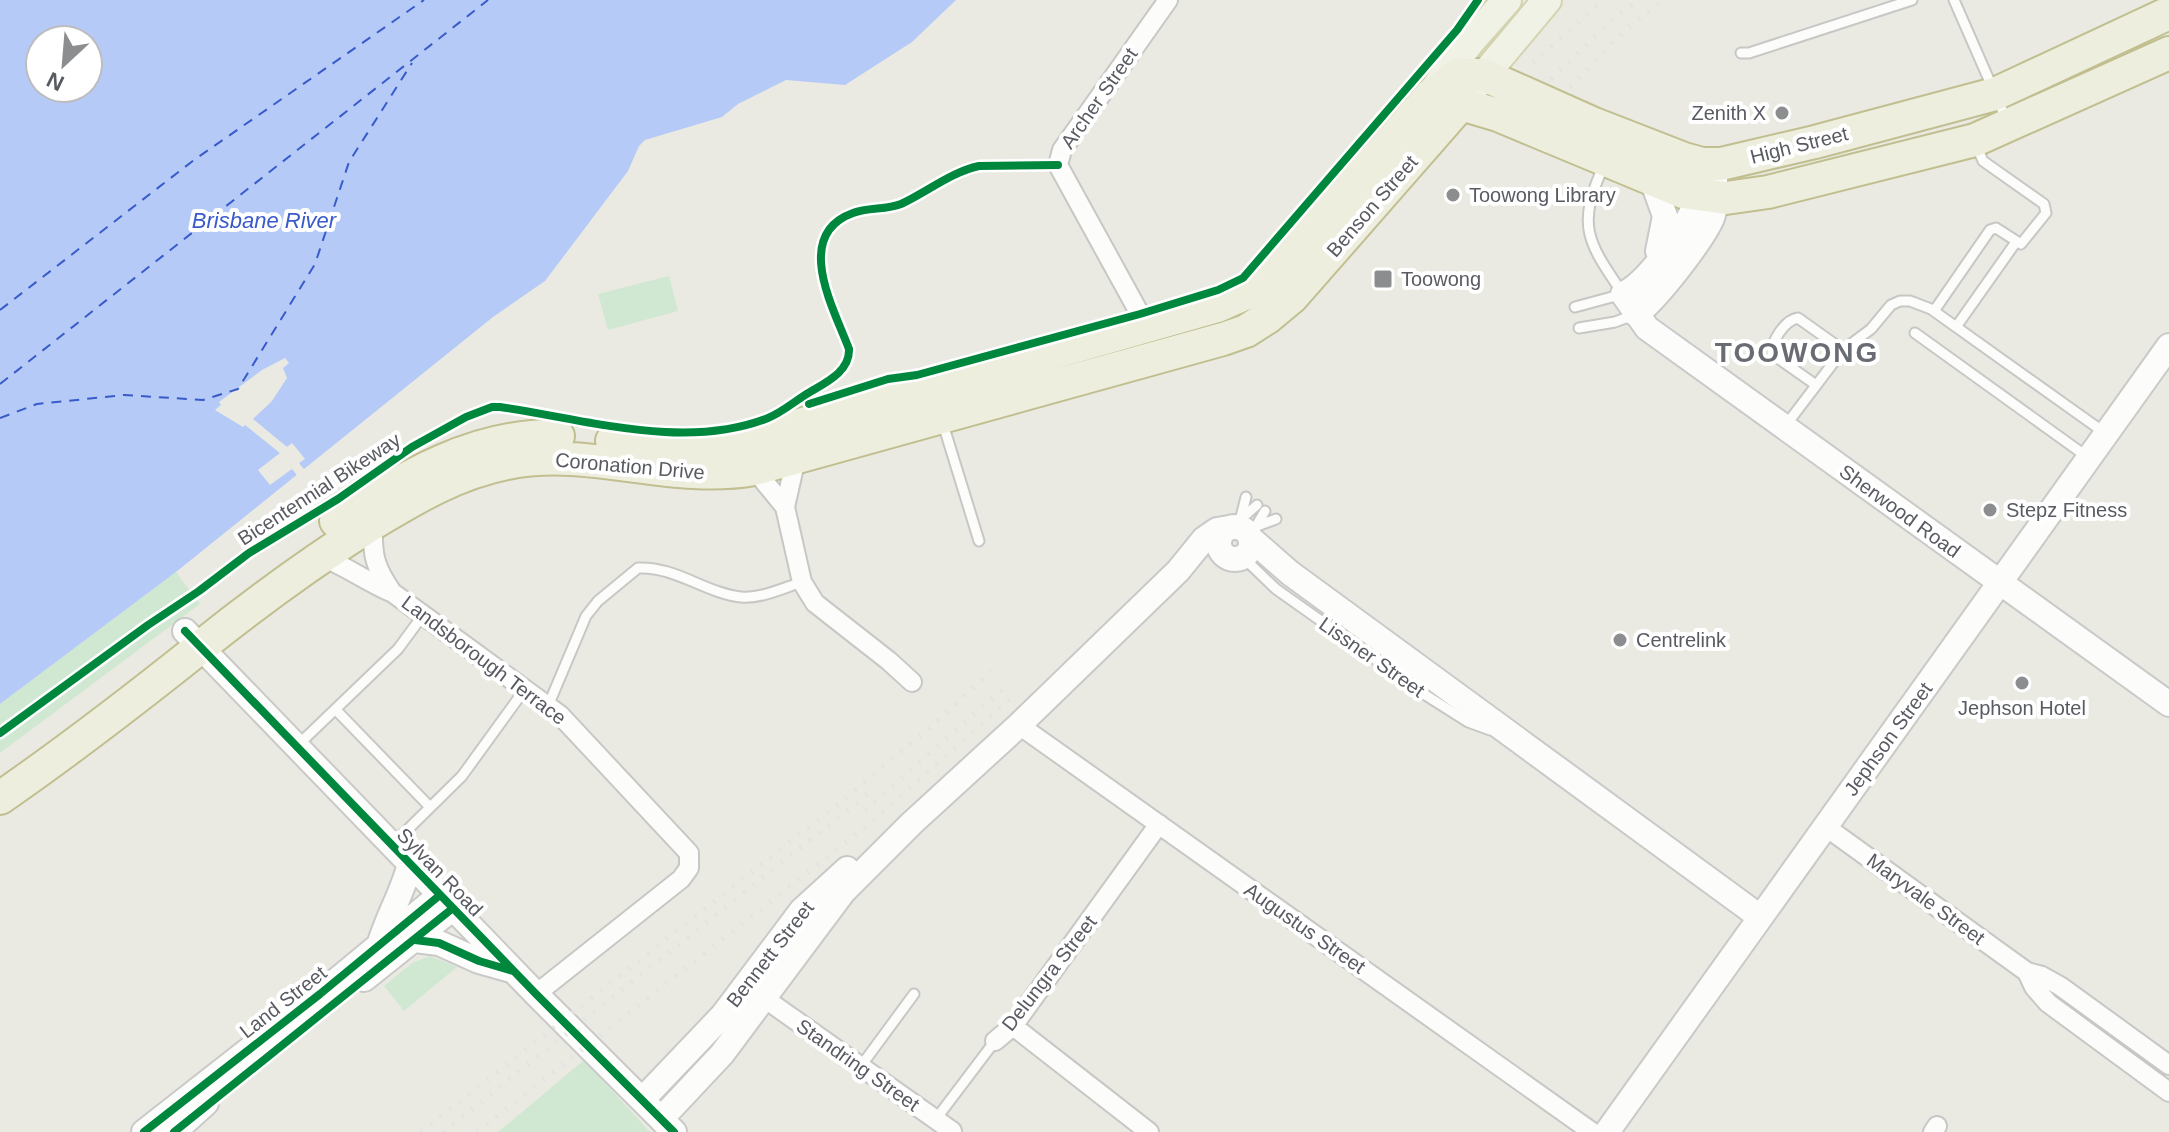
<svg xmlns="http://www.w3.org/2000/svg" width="2169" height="1132" viewBox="0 0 2169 1132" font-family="Arial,sans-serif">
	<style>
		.green { fill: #d0e8d2 }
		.water { fill: #b5caf7; fill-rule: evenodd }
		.pier { fill: #eaeae3 }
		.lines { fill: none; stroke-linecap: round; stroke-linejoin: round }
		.ferry { stroke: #395bca; stroke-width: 2; stroke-dasharray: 10 8; stroke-linecap: butt }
		.lane-casing { stroke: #c7c7c6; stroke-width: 13 }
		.street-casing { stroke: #c7c7c6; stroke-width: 22 }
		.secondary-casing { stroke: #c9c9c9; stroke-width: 28 }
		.primary-casing { stroke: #d4d3af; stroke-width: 32 }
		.highway-casing { stroke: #c1bf90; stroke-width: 36 }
		.lane { stroke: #fcfcfb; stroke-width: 9 }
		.street { stroke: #fcfcfb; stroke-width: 18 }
		.secondary { stroke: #fcfcfb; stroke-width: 24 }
		.primary { stroke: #f1f2e6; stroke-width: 28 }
		.highway { stroke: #eeeedf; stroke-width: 32 }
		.rail { stroke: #e3e3e2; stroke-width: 5; stroke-dasharray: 2 10; stroke-linecap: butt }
		.cycleway-casing { stroke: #fff; stroke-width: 13 }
		.cycleway { stroke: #00873e; stroke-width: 8 }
		.poi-dot { fill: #8c8d8f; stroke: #fff; stroke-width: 3 }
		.labels { text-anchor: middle; stroke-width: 8; stroke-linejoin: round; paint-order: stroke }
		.street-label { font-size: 20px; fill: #595b62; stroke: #fff }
		.poi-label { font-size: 20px; fill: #595b62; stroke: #fff; text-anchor: start }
		.water-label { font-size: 22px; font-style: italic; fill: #395bca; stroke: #fff }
		.district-label { font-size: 28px; font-weight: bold; letter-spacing: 2px; fill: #6a6c74; stroke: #fff }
	</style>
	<rect width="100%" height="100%" fill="#eaeae3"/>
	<path class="green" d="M669,276L678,311L608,330L598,294Z
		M176,572L200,604L0,753V704Z
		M430,956L457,967L404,1011L384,986L412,963Z
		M584,1060L650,1132H498Z"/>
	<path class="water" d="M0,0H956L912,42L845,85L786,80L738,104L722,117L645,140L639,146L628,171L545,281L493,317L176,572L0,704ZM40,40H88V88H40Z"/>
	<path class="pier" d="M285,358L289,363L283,368L287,378L272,401L253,419L287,447L292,443L305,459L299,463L307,473L300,479L292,469L270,485L258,470L280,453L245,425L243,427L215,410L221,405L219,402L262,370Z"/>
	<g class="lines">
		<path class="ferry" d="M0,310L194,160L424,0
			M0,384L488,0
			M0,418L37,404L124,395L203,400L238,389L315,264L349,162L412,63"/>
		<defs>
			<path id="lane" d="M1954,0L2007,121
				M1741,53H1749L1912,0
				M1575,307L1623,294C1587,241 1576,226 1604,165
				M1934,311L1990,230L1996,228L2021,244L2046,213L2044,204L1983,161L1977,147
				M1956,327L2016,242
				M1579,328L1615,322L1636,314
				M1915,333L2086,456
				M1816,385L1772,354C1771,341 1785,320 1798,318L1843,350
				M943,424L979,541
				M1786,425L1843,350L1871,329L1891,305L1900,301H1910L1931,309L2105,433
				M1241,517L1246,497
				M1257,526L1276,519
				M1231,528L1257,505
				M1250,536L1265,511
				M1233,558L1249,563L1276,589L1427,696L1468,722L1490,730
				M548,706L586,616L598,601L638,568C675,566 705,593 741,597C761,599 783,588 802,582
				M336,710L430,807
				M298,745L398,649L423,615
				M393,844L462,776L525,689
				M861,1066L914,994
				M936,1119L995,1041"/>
			<path id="street" d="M1147,327L1058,165L1062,150L1168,0
				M796,458L785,507L802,582L815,603L889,661L912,682
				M754,469L785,507
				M373,524C372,554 374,566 392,592
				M320,556C346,566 367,582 393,593L560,715L689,853V868L681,879L536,994
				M1019,725L1592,1132
				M1826,827L2027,972L2042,976L2060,986L2169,1065
				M2027,972L2034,987L2048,1003L2169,1092
				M764,998L952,1131
				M1013,1026L1149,1132
				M995,1041L1013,1026L1159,824
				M1933,1132L1937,1126"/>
			<path id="secondary" d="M1700,178C1700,186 1700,195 1696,202C1687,227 1647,284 1623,294L1647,328L2169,704
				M1652,180L1665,216L1658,251
				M1636,314C1655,302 1703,239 1712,218C1717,206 1715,193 1715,180
				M1219 543a16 16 0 1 1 32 0a16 16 0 1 1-32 0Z
				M1250,538L1290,573L1760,917
				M185,631L536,994L674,1132
				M415,940L439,943L479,961L511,970
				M379,946C387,918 403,892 410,864
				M364,979L453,908
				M642,1100L723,1015L802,910L847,869
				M661,1119L722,1054L843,892L912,823L1019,725L1178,571L1204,539L1217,530L1229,528
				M144,1132L320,994L440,895
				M174,1132L206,1103
				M1607,1132L2169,346"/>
			<path id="primary" d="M1433,91L1470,42L1507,0
				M1471,91L1547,0"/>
			<path id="highway" d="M612,441C655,448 697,449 740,442L1217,306L1258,288L1279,270L1431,95L1458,75H1484L1594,124L1684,159L1702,164H1721L1815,142L1995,94L2169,13
				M336,521C404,478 473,434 558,436
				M0,798C68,751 134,700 198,649C254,604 310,563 370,525C415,498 456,473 507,463C590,446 671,484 754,469L1223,339L1246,331L1268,317L1292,297L1461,104L1498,115L1683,192L1726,198L1768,192L1975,140L2169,53"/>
		</defs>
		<use href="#lane" class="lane-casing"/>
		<use href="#street" class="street-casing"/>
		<use href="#secondary" class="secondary-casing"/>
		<use href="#primary" class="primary-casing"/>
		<use href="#highway" class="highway-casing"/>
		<use href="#lane" class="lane"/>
		<use href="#street" class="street"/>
		<use href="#secondary" class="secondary"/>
		<use href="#primary" class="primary"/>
		<use href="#highway" class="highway"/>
		<path class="rail" d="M1533,63L1603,0
			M1551,79L1614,18L1639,0
			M1570,87L1624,31L1664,0
			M865,810L1006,686
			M421,1132L842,801L934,724L991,671
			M443,1132L869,793
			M477,1132L863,829L1015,695"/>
		<defs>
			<path id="cycleway" d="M809,404L888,379L917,375L1140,314L1218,290L1243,278L1457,30L1478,0
				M185,631L536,994L674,1132
				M0,733L148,625L199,591L249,553L338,499L412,447L466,417L492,407H500C585,419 685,451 768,418C783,412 796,400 810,392C827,382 850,371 849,349C834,309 792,235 853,213C868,207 886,210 901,204C927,192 951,172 979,166L1058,165
				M415,940L439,943L479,961L513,971
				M144,1132L320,994L440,895
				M174,1132L453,908"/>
		</defs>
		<use href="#cycleway" class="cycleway-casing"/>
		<use href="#cycleway" class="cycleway"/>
	</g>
	<g class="poi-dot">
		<circle cx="1782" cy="113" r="8"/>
		<circle cx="1453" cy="195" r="8"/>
		<rect x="1373" y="269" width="20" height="20" rx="4"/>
		<circle cx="1990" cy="510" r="8"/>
		<circle cx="1620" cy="640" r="8"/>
		<circle cx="2022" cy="683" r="8"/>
	</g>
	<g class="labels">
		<g class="street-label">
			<text transform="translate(1099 98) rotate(-55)" y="7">Archer Street</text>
			<text transform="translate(1799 145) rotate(-14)" y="7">High Street</text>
			<text transform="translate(1372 206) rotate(-49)" y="7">Benson Street</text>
			<text transform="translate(630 466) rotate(5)" y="7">Coronation Drive</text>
			<text transform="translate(319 489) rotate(-33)" y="7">Bicentennial Bikeway</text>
			<text transform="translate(1900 511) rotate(36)" y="7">Sherwood Road</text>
			<text transform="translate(1372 657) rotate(35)" y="7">Lissner Street</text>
			<text transform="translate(484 660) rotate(37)" y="7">Landsborough Terrace</text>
			<text transform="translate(1888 739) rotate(-54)" y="7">Jephson Street</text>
			<text transform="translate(440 872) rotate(46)" y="7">Sylvan Road</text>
			<text transform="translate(1926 899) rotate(36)" y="7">Maryvale Street</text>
			<text transform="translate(1305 928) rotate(35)" y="7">Augustus Street</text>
			<text transform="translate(770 954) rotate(-52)" y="7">Bennett Street</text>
			<text transform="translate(1049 973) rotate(-52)" y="7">Delungra Street</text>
			<text transform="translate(283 1002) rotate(-38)" y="7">Land Street</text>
			<text transform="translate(858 1065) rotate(35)" y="7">Standring Street</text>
		</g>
		<g class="poi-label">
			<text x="1766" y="120" text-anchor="end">Zenith X</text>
			<text x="1469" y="202">Toowong Library</text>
			<text x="1401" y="286">Toowong</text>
			<text x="2006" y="517">Stepz Fitness</text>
			<text x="1636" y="647">Centrelink</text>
			<text x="2022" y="715" text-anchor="middle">Jephson Hotel</text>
		</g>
		<g class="water-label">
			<text x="264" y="228">Brisbane River</text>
		</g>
		<g class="district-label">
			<text x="1797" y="362">TOOWONG</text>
		</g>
	</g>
	<g transform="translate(64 64) rotate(206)"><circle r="38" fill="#ffffff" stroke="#bdbdc0" stroke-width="2"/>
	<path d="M0-6L14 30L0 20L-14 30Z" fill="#8c8d8f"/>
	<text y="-12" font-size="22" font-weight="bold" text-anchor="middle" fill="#595b62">N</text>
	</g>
</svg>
